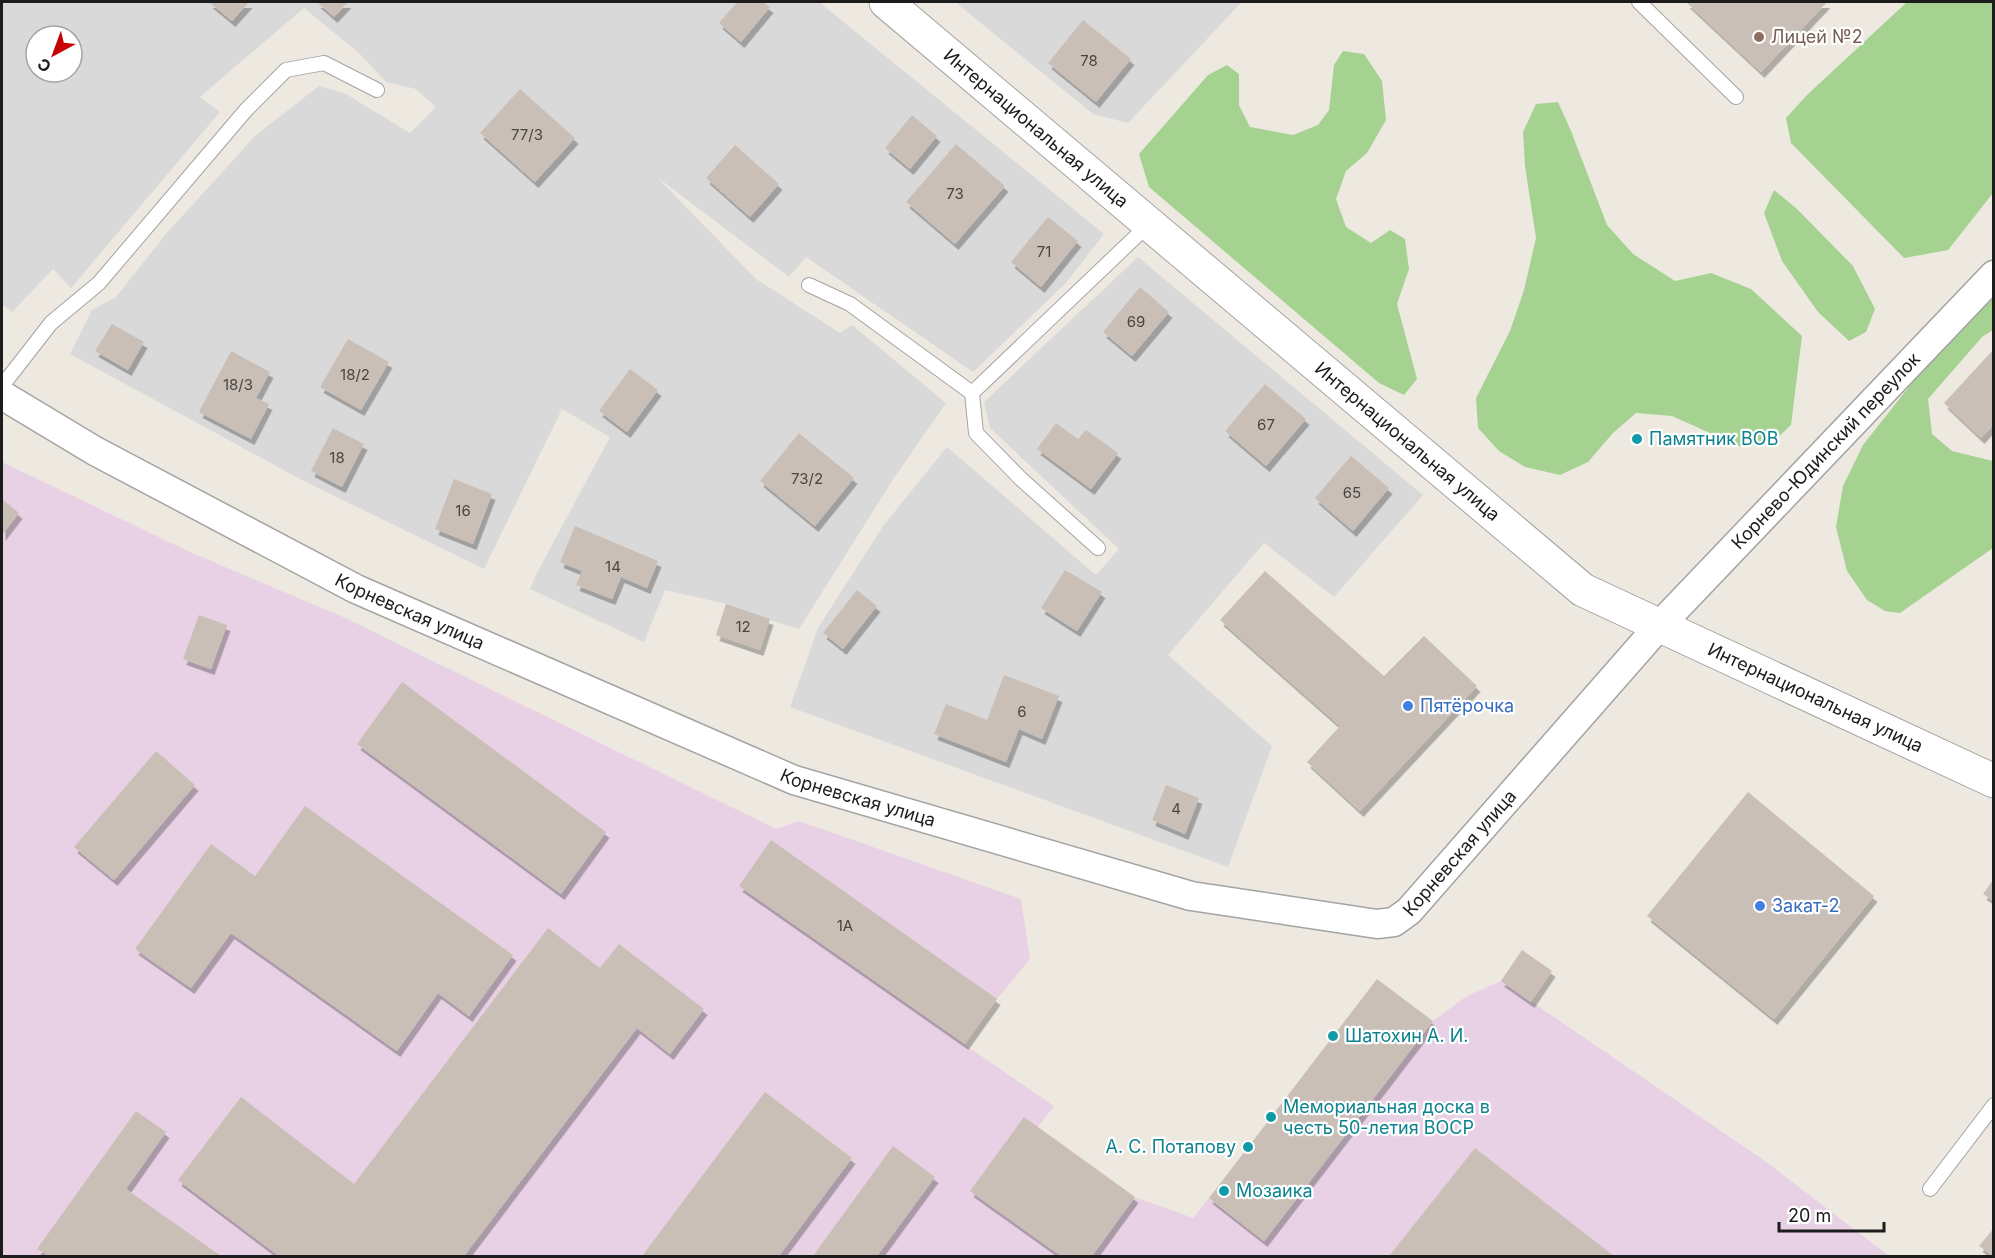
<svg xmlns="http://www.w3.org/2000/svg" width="1995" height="1258" viewBox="0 0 1995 1258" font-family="Inter,sans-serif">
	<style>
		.residential { fill: #dad9d9; fill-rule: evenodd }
		.industrial { fill: #e8d1e4 }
		.forest { fill: #a5d291 }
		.building { fill: #cabfb6; filter: url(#shadow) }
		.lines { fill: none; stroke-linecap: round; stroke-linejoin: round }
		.service-casing { stroke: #a3a3a3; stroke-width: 16 }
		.minor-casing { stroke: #a3a3a3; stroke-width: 31 }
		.tertiary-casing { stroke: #a3a3a3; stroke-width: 35 }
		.service { stroke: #fff; stroke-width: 14 }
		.minor { stroke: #fff; stroke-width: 28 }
		.tertiary { stroke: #fff; stroke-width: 33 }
		.education-dot { fill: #8d6e63; stroke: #fff; stroke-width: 2 }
		.culture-dot { fill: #0f9aa8; stroke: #fff; stroke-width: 2 }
		.shop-dot { fill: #3f7fe0; stroke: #fff; stroke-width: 2 }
		.labels { text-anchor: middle; stroke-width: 4.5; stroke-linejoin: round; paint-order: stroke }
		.number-label { font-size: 15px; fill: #484542 }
		.education-label { font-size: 18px; fill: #785e54; stroke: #fff; text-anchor: start }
		.street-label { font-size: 18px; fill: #1c1c1c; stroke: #fff }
		.culture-label { font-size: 18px; fill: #0d838f; stroke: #fff; text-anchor: start }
		.shop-label { font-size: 18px; fill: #366cbe; stroke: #fff; text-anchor: start }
	</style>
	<defs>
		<filter id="shadow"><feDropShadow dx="3.5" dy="6" stdDeviation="0" flood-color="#0004"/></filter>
	</defs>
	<rect width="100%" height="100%" fill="#eee9e0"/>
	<path class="residential" d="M2,2H819L1104,234L1066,283L973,372L806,257L789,277L657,177L756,279L840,333L852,325L946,403L894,478L799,629L770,620L760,650L716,635L726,604L665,590L644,642L530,589L538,571L610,437L562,409L484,569L302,480L70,354L92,310L116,297L165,235L256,135L319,86L346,94L410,133L436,107L416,89L386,82L359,53L304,8L200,97L220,112L71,288L53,269L12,312L2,304ZM36,36H72V72H36Z
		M955,2H1238L1240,4L1128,123L1093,114Z
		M1138,257L1423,495L1334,597L1264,543L1168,655L1272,746L1228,867L790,707L818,628L883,526L947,447L1096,575L1119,549L990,428L984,402Z"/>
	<path class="industrial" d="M2,462L190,552L343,617L776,829L799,821L1021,899L1030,959L997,999L965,1045L1054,1106L1038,1127L1135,1197L1193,1218L1209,1198L1264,1241L1433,1021L1467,996L1501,981L1522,950L1552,971L1532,1002L1765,1161L1889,1256H2Z"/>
	<path class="forest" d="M1907,2H1993V193L1948,250L1904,258L1791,143L1786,118L1807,95Z
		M1343,51L1364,54L1382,81L1386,120L1367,153L1346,171L1336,199L1346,227L1371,243L1390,230L1405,239L1409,269L1397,304L1417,379L1404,395L1379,383L1149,187L1139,154L1208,75L1227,65L1239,74V105L1250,127L1293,135L1318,125L1329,110L1334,65Z
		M1558,102L1571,131L1607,225L1633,254L1675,281L1711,273L1751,289L1802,336L1791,425L1775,440L1741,447L1672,416L1636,413L1613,433L1588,462L1560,475L1525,467L1499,451L1478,428L1476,398L1510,331L1524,290L1536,238L1525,166L1523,132L1536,104Z
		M1774,190L1796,208L1853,266L1875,309L1866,332L1849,341L1818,312L1782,261L1764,213Z
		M1993,298V330L1982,337L1928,399L1932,434L1952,451L1993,461V548L1900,613L1885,611L1867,600L1847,571L1836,527L1843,486L1863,445L1934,355Z"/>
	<path class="building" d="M209,2H249L232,21Z
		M317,2H348L334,17Z
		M737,2H763L770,7L741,42L719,23Z
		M1686,2H1827L1761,72Z
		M1083,20L1131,59L1096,102L1048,63Z
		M520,89L575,138L535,182L480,133Z
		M912,115L937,136L910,169L885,148Z
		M956,144L1005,186L955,244L906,202Z
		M735,145L779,184L750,217L706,178Z
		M1048,217L1078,241L1041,287L1011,262Z
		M1140,287L1169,312L1132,356L1103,332Z
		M112,324L144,342L128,370L95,351Z
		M348,339L389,362L361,410L320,387Z
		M1994,349V424L1981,438L1944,403Z
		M231,351L270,372L256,398L269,404L251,439L199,412Z
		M630,369L658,390L627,432L599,411Z
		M1265,384L1306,419L1266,466L1225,431Z
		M1056,423L1078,439L1086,430L1118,453L1091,489L1037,449Z
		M333,428L364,444L342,487L311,471Z
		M799,433L854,478L815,526L760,481Z
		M1351,456L1389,488L1353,531L1315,498Z
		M454,479L492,494L473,544L435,529Z
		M2,499L19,513L2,535Z
		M575,526L658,561L647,588L621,577L612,599L576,585L582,571L560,562Z
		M1065,570L1102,592L1077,631L1041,608Z
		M1265,571L1384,676L1424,636L1477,686L1360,811L1307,762L1340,726L1220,620Z
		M857,590L877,606L843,649L823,633Z
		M726,604L770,619L760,650L716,635Z
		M199,615L227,625L211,669L183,659Z
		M1004,675L1059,696L1042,739L1019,729L1006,762L934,734L946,704L987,720Z
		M402,682L606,832L561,894L357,744Z
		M156,751L195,785L114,880L74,847Z
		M1166,785L1199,798L1185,834L1152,820Z
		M1748,792L1874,896L1774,1019L1647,916Z
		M305,806L513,955L469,1016L438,993L397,1051L231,933L191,988L135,949L211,844L255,876Z
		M771,840L997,999L965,1044L739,886Z
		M1994,879V901L1983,894Z
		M548,928L600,968L619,944L704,1009L670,1054L637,1028L464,1256H279L178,1180L241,1097L354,1184Z
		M1522,950L1552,971L1531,1002L1501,981Z
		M1377,979L1433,1021L1264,1241L1209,1198Z
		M765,1092L852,1158L779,1256H642Z
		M136,1111L166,1132L126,1189L221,1256H49L37,1249Z
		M1024,1117L1135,1197L1092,1256H1061L970,1191Z
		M893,1146L935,1177L877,1256H813Z
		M1475,1148L1614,1256H1389Z
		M1994,1228V1256H1993L1979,1246Z"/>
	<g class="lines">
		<defs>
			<path id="service" d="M1639,2L1736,97
				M809,285L850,304L972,393L1149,224
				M2,386L51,323L99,283L246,110L286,70L324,63L377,90
				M972,393L976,433L1021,479L1098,548
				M1930,1189L1994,1105"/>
			<g id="minor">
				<path id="s1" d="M2,395L95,451L356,589L794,780L1191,896L1377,924L1394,922L1409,911L1659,626L1994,275"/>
			</g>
			<g id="tertiary">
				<path id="s2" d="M886,2L1583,590L1994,781"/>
			</g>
		</defs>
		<use href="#service" class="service-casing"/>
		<use href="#minor" class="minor-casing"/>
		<use href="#tertiary" class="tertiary-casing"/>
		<use href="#service" class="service"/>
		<use href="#minor" class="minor"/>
		<use href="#tertiary" class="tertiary"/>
	</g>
	<circle class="education-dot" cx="1759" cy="37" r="6"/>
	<g class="culture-dot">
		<circle cx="1637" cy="439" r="6"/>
		<circle cx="1333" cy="1036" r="6"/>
		<circle cx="1271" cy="1117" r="6"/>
		<circle cx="1248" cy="1147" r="6"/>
		<circle cx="1224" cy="1191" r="6"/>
	</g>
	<g class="shop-dot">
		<circle cx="1408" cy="706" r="6"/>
		<circle cx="1760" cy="906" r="6"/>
	</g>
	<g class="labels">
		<g class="number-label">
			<text x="1089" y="66">78</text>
			<text x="527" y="140">77/3</text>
			<text x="955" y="199">73</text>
			<text x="1044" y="257">71</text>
			<text x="1136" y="327">69</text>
			<text x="355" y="380">18/2</text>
			<text x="238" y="390">18/3</text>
			<text x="1266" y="430">67</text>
			<text x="337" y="463">18</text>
			<text x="807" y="484">73/2</text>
			<text x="1352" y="498">65</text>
			<text x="463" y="516">16</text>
			<text x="613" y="572">14</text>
			<text x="743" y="632">12</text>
			<text x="1022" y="717">6</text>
			<text x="1176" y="814">4</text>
			<text x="845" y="931">1А</text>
		</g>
		<g class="education-label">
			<text x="1771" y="43">Лицей №2</text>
		</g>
		<g class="street-label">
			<text dy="6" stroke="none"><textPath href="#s2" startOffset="196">Интернациональная улица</textPath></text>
			<text dy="6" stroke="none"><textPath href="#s2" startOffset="682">Интернациональная улица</textPath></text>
			<text dy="6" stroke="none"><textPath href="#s1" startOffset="2140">Корнево-Юдинский переулок</textPath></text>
			<text dy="6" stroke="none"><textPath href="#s1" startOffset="462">Корневская улица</textPath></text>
			<text dy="6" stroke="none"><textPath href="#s2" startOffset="1168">Интернациональная улица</textPath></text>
			<text dy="6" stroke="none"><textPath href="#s1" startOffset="948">Корневская улица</textPath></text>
			<text dy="6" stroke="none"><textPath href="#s1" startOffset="1596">Корневская улица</textPath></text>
		</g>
		<g class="culture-label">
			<text x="1649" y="445">Памятник ВОВ</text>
			<text x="1345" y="1042">Шатохин А. И.</text>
			<text x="1283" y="1113">Мемориальная доска в<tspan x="1283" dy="21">честь 50-летия ВОСР</tspan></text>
			<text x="1236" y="1153" text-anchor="end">А. С. Потапову</text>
			<text x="1236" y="1197">Мозаика</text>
		</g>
		<g class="shop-label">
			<text x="1420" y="712">Пятёрочка</text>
			<text x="1772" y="912">Закат-2</text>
		</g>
	</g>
	<rect width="1995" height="1258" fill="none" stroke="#1c1c1c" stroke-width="6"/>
	<g transform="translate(54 54) rotate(221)"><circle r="28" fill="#ffffff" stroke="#a4a4a4" stroke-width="1.5"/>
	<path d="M0-4.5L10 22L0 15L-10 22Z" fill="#c80003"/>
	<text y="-9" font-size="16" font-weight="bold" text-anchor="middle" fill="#1c1c1c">С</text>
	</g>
	<path d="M1779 1222v9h105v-9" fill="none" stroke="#1c1c1c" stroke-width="3"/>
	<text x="1788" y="1222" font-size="18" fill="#1c1c1c" stroke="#ffffff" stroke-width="4.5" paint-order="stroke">20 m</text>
</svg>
